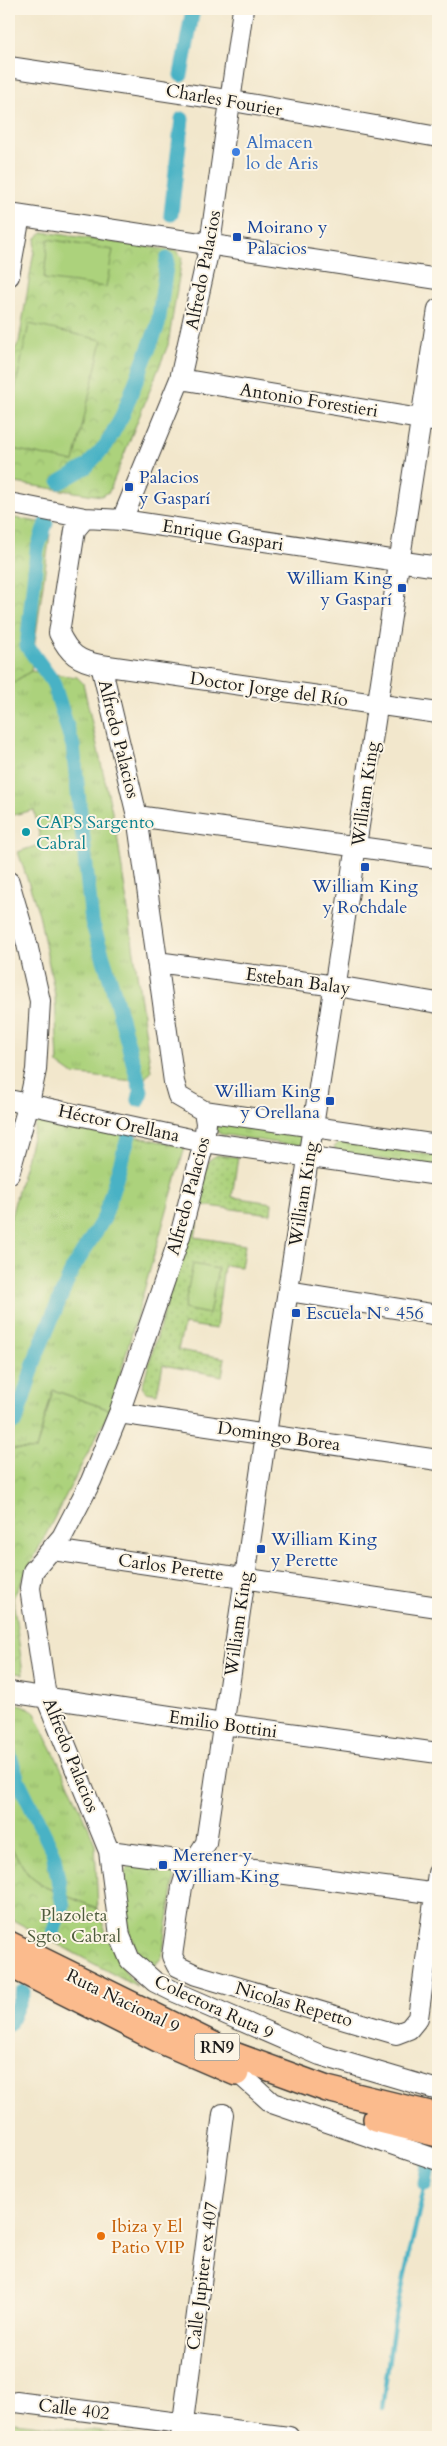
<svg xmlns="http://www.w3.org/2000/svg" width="447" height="2446" viewBox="0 0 447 2446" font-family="Cardo,serif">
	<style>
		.grass { fill: url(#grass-tufts); stroke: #64774c }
		.park { fill: url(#park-crowns); stroke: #64774c }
		.garden { fill: url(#garden-dots); stroke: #64774c }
		.pitch { fill: #acd27c; stroke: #64774c }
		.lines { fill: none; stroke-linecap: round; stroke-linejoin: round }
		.stream { stroke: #48b2c5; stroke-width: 4.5 }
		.canal { stroke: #48b2c5; stroke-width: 15 }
		.minor-casing { stroke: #3c3a36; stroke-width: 22 }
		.major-casing { stroke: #3c3a36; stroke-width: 28 }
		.minor { stroke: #fff; stroke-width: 20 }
		.major { stroke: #fbbb8d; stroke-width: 25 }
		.shop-dot { fill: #3f7fe0; stroke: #fcf5e5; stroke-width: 2 }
		.transit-dot { fill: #1a4fb4; stroke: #fcf5e5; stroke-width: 2 }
		.culture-dot { fill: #0f9aa8; stroke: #fcf5e5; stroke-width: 2 }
		.food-dot { fill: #e8710a; stroke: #fcf5e5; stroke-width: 2 }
		.labels { text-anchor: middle; stroke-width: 4; stroke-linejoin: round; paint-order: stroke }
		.shield { fill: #fcf5e5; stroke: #5f5d58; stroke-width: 1 }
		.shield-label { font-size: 16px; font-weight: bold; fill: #1c1c1c }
		.street-label { font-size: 18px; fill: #1c1c1c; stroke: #fcf5e5 }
		.shop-label { font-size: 18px; fill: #366cbe; stroke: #fcf5e5; text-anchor: start }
		.transit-label { font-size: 18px; fill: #164399; stroke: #fcf5e5; text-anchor: start }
		.culture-label { font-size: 18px; fill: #0d838f; stroke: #fcf5e5; text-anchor: start }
		.park-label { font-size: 18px; fill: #4e5c3e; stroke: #fcf5e5 }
		.food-label { font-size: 18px; fill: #c56008; stroke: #fcf5e5; text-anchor: start }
	</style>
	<defs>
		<pattern id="grass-tufts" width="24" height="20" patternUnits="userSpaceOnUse" patternTransform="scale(1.25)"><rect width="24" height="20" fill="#acd27c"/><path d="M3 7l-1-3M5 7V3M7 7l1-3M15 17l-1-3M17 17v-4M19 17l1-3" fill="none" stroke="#93b46b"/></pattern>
		<pattern id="park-crowns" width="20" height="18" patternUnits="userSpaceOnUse" patternTransform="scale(1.25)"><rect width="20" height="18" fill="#acd27c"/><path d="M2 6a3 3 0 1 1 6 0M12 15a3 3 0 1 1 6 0" fill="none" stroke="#93b46b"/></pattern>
		<pattern id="garden-dots" width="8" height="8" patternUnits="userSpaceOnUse" patternTransform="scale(1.25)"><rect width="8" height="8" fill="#acd27c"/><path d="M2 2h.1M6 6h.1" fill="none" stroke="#93b46b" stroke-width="1.8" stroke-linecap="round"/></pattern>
	</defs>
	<rect width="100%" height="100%" fill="#fcf5e5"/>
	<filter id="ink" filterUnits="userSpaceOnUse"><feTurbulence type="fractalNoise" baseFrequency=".02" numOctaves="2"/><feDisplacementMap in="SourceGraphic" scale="10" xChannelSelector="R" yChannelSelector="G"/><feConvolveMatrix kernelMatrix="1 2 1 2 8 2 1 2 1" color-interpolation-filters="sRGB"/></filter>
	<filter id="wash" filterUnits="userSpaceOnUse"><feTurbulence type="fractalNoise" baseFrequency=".0096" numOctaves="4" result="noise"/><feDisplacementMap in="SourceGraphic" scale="20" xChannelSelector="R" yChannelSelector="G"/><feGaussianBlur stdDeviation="1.12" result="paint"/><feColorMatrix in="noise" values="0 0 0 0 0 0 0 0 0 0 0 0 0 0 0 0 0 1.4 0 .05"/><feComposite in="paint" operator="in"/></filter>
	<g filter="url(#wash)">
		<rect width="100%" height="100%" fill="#f2e7cc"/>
		<path class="grass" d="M31,671L77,677L83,683L117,834L151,1071L142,1082L72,1074L58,1064L55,995L39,914L18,852L41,844L34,810L9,816V685Z
			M38,1115L185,1147L110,1410L53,1390L36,1450L9,1449V1224Z
			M217,1123L301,1135L302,1143L296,1146L220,1134L215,1130Z
			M340,1142L438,1156V1168L336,1152L334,1147Z
			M9,1702L23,1705L34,1711L84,1816L95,1844L98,1909L45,1887L27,1873L9,1844Z
			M15,2422L145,2437H9V2427Z"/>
		<path class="park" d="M43,232L177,251L182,258L168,345L109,492L101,496L9,482V359L19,342L36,238Z
			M9,517L39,522L50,534L31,671L9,685Z
			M53,1390L110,1410L13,1598L23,1674L9,1672V1449L36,1450Z
			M9,1844L27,1873L45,1887L98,1909C107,1938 117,1964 137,1987L9,1918Z
			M139,1865L168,1870L175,1877L162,1957L154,1967H149C126,1942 126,1908 122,1876L130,1866Z"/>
		<path class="garden" d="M217,1155L238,1157L232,1197L272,1203L271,1214L201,1205L195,1237L245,1245L241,1267L224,1265L216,1329L184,1324L178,1350L225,1358L222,1376L163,1365L157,1394L146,1392L142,1387L209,1160Z"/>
		<path class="pitch" d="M48,239L113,250L106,287L44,279Z
			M29,324L102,340L74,462L9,448V418Z
			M193,1264L218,1269L209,1314L184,1309Z"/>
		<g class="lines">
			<path class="stream" d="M382,2408L394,2323L425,2184"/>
			<path class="canal" d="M181,75L193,9
				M171,214L182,119
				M60,482L86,467L106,445L123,414L158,325L167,259
				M46,523L37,550L27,646L53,682L73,746L92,922L111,982L141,1091L139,1100
				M9,1426L16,1421L38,1351L72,1270L104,1218L129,1135
				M9,1753L18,1780L53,1852L63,1906
				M54,1930L57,1919
				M9,2024L23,1992
				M425,2184L431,2146"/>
		</g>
	</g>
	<g filter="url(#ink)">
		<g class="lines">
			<defs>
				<path id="minor" d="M9,67L233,101L438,137
					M9,214L438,279
					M9,276L20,216
					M438,309L266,1434L206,1843L186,1874L182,1887L172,1956L177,1966L196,1975L396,2034L409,2029L418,2018L438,1873
					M180,379L438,422
					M9,503L85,518L122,520L438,567
					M85,518L75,530L59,633C69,654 78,661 101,665L137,816L174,1082L178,1096L204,1111L206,1123L204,1142L180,1236L119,1413L91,1481L62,1537L33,1571L30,1588L46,1697L109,1851L120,1936L130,1960L155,1982L173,1991L320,2055L438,2090
					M122,520L180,379L210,244L243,9
					M101,665L438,713
					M137,816L438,858
					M9,882L27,944L40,1001L36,1070L29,1103L9,1174
					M157,962L336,986L438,1003
					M9,1100L204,1142L438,1175
					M204,1111L438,1145
					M288,1291L438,1315
					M119,1413L438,1460
					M53,1550L438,1607
					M9,1692L223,1724L438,1753
					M109,1851L438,1894
					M242,2076L272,2103L438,2160
					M9,2404L16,2402L289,2437
					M181,2437L223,2114"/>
				<path id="major" d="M9,1944L234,2055L327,2089L438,2116
					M9,1964L164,2042L236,2073
					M376,2119L438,2134"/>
			</defs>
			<use href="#minor" class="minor-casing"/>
			<use href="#major" class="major-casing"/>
			<use href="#minor" class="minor"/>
			<use href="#major" class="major"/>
		</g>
	</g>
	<circle class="shop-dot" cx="236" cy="152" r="5"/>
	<g class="transit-dot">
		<rect x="232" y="232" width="10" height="10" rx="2.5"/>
		<rect x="124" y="482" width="10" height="10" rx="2.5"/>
		<rect x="397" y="583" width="10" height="10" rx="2.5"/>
		<rect x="360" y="862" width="10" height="10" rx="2.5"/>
		<rect x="325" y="1096" width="10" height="10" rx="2.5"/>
		<rect x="291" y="1308" width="10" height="10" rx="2.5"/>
		<rect x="256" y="1544" width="10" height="10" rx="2.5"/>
		<rect x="158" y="1860" width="10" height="10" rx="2.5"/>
	</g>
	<circle class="culture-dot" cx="26" cy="832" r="5"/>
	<circle class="food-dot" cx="101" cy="2236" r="5"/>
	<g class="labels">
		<rect class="shield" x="194.5" y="2033.5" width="45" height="27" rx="4"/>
		<g class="shield-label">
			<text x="217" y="2053">RN9</text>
		</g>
		<g class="street-label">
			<text transform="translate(224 100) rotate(10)" y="6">Charles Fourier</text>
			<text transform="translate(203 270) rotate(-79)" y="6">Alfredo Palacios</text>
			<text transform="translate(309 400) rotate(9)" y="6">Antonio Forestieri</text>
			<text transform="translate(223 535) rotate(9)" y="6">Enrique Gaspari</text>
			<text transform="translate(269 689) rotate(8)" y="6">Doctor Jorge del Río</text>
			<text transform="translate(119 739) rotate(76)" y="6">Alfredo Palacios</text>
			<text transform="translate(365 794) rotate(-82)" y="6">William King</text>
			<text transform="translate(298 981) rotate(8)" y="6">Esteban Balay</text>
			<text transform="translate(119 1123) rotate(12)" y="6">Héctor Orellana</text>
			<text transform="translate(303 1194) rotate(-81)" y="6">William King</text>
			<text transform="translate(188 1196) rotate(-75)" y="6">Alfredo Palacios</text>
			<text transform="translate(279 1436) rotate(8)" y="6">Domingo Borea</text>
			<text transform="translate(171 1567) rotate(8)" y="6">Carlos Perette</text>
			<text transform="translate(238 1624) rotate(-82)" y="6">William King</text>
			<text transform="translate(223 1724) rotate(8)" y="6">Emilio Bottini</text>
			<text transform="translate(71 1755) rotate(68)" y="6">Alfredo Palacios</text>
			<text transform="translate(123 2001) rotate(26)" y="6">Ruta Nacional 9</text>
			<text transform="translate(294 2004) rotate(16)" y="6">Nicolas Repetto</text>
			<text transform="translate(214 2007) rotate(25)" y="6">Colectora Ruta 9</text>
			<text transform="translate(202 2276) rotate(-83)" y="6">Calle Jupiter ex 407</text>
			<text transform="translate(74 2409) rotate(7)" y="6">Calle 402</text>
		</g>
		<g class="shop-label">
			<text x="246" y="148">Almacen<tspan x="246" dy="21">lo de Aris</tspan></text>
		</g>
		<g class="transit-label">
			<text x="247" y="233">Moirano y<tspan x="247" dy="21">Palacios</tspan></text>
			<text x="139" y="483">Palacios<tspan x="139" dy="21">y Gasparí</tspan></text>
			<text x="392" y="584" text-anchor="end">William King<tspan x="392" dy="21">y Gasparí</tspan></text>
			<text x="365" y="892" text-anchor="middle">William King<tspan x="365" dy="21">y Rochdale</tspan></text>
			<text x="320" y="1097" text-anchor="end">William King<tspan x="320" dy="21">y Orellana</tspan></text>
			<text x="306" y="1319">Escuela N° 456</text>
			<text x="271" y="1545">William King<tspan x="271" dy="21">y Perette</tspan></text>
			<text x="173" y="1861">Merener y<tspan x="173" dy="21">William King</tspan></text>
		</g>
		<g class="culture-label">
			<text x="36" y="828">CAPS Sargento<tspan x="36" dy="21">Cabral</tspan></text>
		</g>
		<g class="park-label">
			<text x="74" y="1921">Plazoleta<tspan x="74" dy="21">Sgto. Cabral</tspan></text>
		</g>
		<g class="food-label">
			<text x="111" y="2232">Ibiza y El<tspan x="111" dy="21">Patio VIP</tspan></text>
		</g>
	</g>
	<rect width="447" height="2446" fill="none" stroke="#fcf5e5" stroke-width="30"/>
</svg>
